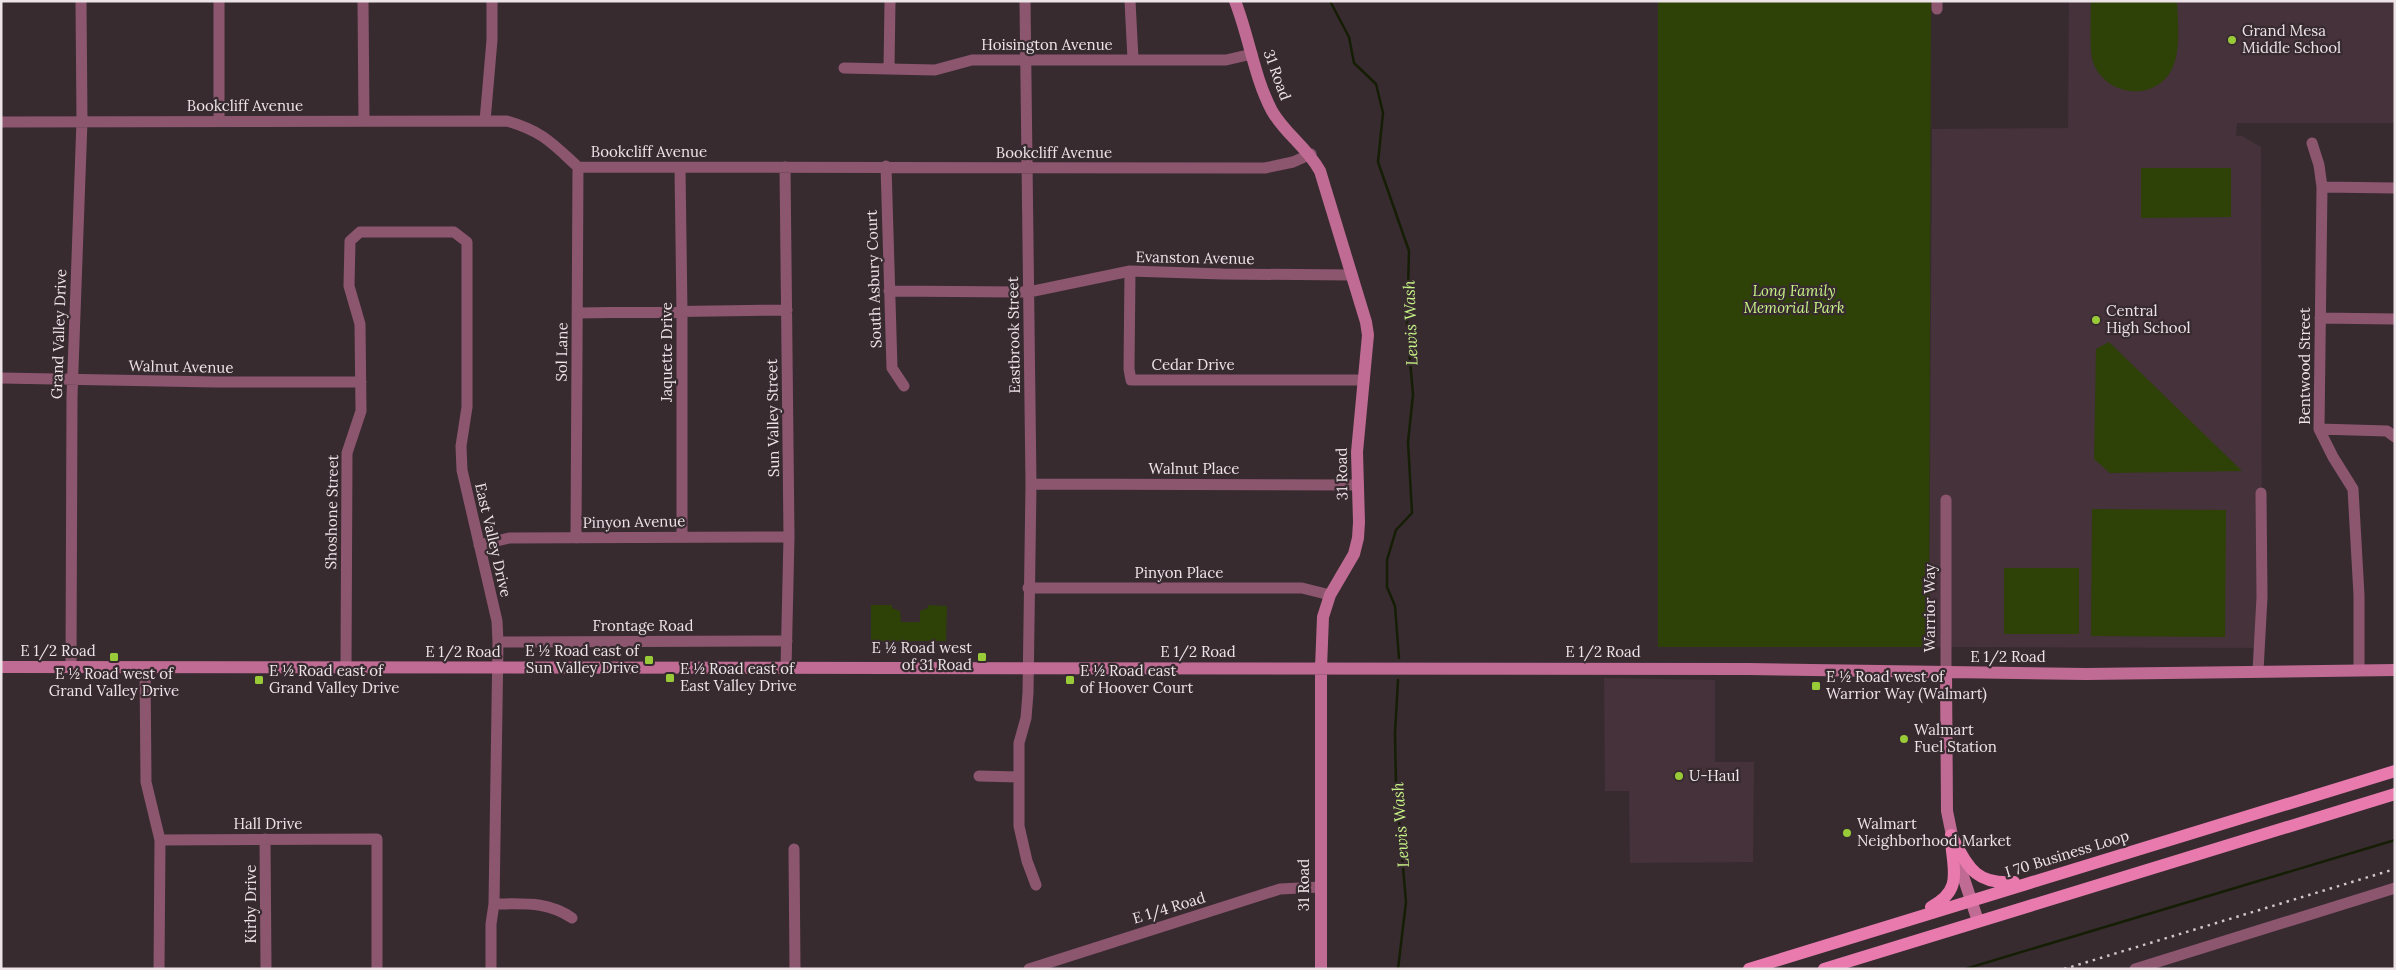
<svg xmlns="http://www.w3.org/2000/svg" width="2396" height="970" viewBox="0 0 2396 970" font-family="Lora,serif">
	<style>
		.built { fill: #45323a }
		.green { fill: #2e4107 }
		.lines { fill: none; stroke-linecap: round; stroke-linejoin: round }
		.stream { stroke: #151e05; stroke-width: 2.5 }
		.street { stroke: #8d566f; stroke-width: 11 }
		.secondary { stroke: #c06b93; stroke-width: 12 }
		.primary { stroke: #e87aae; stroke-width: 12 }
		.rail { stroke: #d0c7cb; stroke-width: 2.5; stroke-dasharray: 2.5 5; stroke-linecap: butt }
		.poi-dot { fill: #98cb37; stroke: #372b30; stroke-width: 2 }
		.labels { text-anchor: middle; stroke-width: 4.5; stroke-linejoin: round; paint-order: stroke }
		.poi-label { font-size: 15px; fill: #ede4e8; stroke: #372b30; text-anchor: start }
		.street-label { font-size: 15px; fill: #ede4e8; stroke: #372b30 }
		.park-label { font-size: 15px; font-style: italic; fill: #c7f386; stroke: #372b30 }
		.water-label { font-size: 16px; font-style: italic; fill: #c7f386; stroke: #372b30 }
	</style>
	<rect width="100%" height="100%" fill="#372b30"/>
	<path class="built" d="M2069,1H2395V123H2237L2236,136H2242L2261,147L2262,648L1929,647L1932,129L2068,128Z
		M1604,678L1715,680V762H1754L1753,862L1630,863L1629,791H1605Z"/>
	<path class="green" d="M1658,1H1931L1929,647H1658Z
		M2091,1H2177C2178,23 2181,50 2172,69C2155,103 2105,96 2093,62C2089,50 2091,16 2091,1Z
		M2141,168H2231V217L2141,218Z
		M2109,342L2242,471L2110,473L2094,459L2096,349Z
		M2092,509L2226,510L2225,637L2091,636Z
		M2004,568H2079V634H2004Z
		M871,605H892V608L900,611L901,622H920V611L928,608V605L947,606L946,641H871Z"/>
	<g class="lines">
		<path class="stream" d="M1330,1L1349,37L1354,63L1376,84L1383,113L1378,162L1409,251L1407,325L1413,395L1408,442L1412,513L1396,530L1387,560V587L1395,606L1399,658
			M1398,680L1395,733L1396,786L1406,902L1398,969
			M1965,969L2395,840"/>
		<path class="street" d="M363,1L364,121
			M1025,1L1031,484L1028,693L1026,718L1019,743V826L1027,861L1036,885
			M1130,1L1133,59
			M1937,1V9
			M844,68L935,70L972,60H1226L1252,54
			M889,69L890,1
			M219,120V1
			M485,121L492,40V1
			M1,122L507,121C542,131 552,143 578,167L1265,168L1293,162L1311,154
			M2312,143L2319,165L2322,187L2319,429L2333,457L2353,489L2359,595V670
			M886,166L892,368L904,386
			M785,167L789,537L786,668
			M680,168L682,312V537
			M2322,187L2395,188
			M1130,271L1129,369L1131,380H1364
			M889,291L1029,292L1130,271L1223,274L1352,275
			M578,313L787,310
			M2320,318L2395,319
			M1,378L215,382H361
			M2319,429L2387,431L2395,437
			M1031,484L1358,485
			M1946,500V673
			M576,538L578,167
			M479,545L509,538L789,537
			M1028,588H1302L1330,595
			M498,642L787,641
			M71,667L72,396L82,121L81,1
			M145,667L146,782L160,840L159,969
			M346,668L347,453L361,411L360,324L349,286L350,241L360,232H454L467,242V407L461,446L462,470L497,621L498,642L494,904L491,924V969
			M2258,671L2262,597L2261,493
			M979,776L1019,777
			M265,839L266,969
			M160,840L377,839V969
			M794,849L795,969
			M494,904C524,904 547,901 572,918
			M1029,969L1280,889L1321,887
			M2135,969L2395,888"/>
		<path class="secondary" d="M1235,1C1249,36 1254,77 1272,111C1286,135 1306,146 1320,171L1366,322L1368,335L1357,452L1359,522L1358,538L1354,554L1330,595L1323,617L1321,668V969
			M1,667L1748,669L2086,674L2395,670
			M1946,673L1947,811L1956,855L1978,921"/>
		<path class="primary" d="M1951,835C1968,866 1974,885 2014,882
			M1931,907C1963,890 1953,871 1951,840
			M1749,969L2395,771
			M1824,969L2395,794"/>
		<path class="rail" d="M2064,969L2395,869"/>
	</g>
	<g class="poi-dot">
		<circle cx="2232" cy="40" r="5"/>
		<circle cx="2096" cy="320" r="5"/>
		<rect x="109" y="652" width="10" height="10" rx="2.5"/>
		<rect x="977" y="652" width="10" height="10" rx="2.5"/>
		<rect x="644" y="655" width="10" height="10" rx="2.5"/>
		<rect x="665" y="673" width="10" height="10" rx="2.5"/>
		<rect x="254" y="675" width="10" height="10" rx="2.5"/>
		<rect x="1065" y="675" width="10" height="10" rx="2.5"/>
		<rect x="1811" y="681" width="10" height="10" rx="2.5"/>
		<circle cx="1904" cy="739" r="5"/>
		<circle cx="1679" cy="776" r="5"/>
		<circle cx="1847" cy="833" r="5"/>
	</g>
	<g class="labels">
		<g class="poi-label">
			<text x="2242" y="36">Grand Mesa<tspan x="2242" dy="17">Middle School</tspan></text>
			<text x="2106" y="316">Central<tspan x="2106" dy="17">High School</tspan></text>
			<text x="972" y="653" text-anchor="end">E ½ Road west<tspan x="972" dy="17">of 31 Road</tspan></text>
			<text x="639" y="656" text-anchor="end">E ½ Road east of<tspan x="639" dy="17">Sun Valley Drive</tspan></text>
			<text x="680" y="674">E ½ Road east of<tspan x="680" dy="17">East Valley Drive</tspan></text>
			<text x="269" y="676">E ½ Road east of<tspan x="269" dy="17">Grand Valley Drive</tspan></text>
			<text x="1080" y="676">E ½ Road east<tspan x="1080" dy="17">of Hoover Court</tspan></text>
			<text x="114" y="679" text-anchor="middle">E ½ Road west of<tspan x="114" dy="17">Grand Valley Drive</tspan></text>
			<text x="1826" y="682">E ½ Road west of<tspan x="1826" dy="17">Warrior Way (Walmart)</tspan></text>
			<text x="1914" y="735">Walmart<tspan x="1914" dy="17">Fuel Station</tspan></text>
			<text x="1689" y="781">U-Haul</text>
			<text x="1857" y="829">Walmart<tspan x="1857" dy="17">Neighborhood Market</tspan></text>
		</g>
		<g class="street-label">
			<text x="1047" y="50">Hoisington Avenue</text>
			<text transform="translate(1277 75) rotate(70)" y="5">31 Road</text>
			<text x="245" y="111">Bookcliff Avenue</text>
			<text x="649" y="157">Bookcliff Avenue</text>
			<text x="1054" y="158">Bookcliff Avenue</text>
			<text transform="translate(1195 258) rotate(1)" y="5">Evanston Avenue</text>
			<text transform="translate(874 279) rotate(-92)" y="5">South Asbury Court</text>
			<text transform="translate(59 334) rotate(-88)" y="5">Grand Valley Drive</text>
			<text transform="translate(1014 335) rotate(-91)" y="5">Eastbrook Street</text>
			<text transform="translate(562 352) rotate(-89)" y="5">Sol Lane</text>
			<text transform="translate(667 352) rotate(-90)" y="5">Jaquette Drive</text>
			<text x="1193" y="370">Cedar Drive</text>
			<text transform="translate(2305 366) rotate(-90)" y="5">Bentwood Street</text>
			<text transform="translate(181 367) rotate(1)" y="5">Walnut Avenue</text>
			<text transform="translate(773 418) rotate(-91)" y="5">Sun Valley Street</text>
			<text x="1194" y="474">Walnut Place</text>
			<text transform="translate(1342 474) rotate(-91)" y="5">31 Road</text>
			<text transform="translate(332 512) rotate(-89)" y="5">Shoshone Street</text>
			<text transform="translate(634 522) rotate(-1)" y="5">Pinyon Avenue</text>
			<text transform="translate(493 540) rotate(77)" y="5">East Valley Drive</text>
			<text x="1179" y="578">Pinyon Place</text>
			<text transform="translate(1930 608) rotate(-90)" y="5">Warrior Way</text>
			<text x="643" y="631">Frontage Road</text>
			<text x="58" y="656">E 1/2 Road</text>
			<text x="463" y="657">E 1/2 Road</text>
			<text x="1198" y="657">E 1/2 Road</text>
			<text x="1603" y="657">E 1/2 Road</text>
			<text x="2008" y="662">E 1/2 Road</text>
			<text x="268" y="829">Hall Drive</text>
			<text transform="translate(2067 854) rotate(-17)" y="5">I 70 Business Loop</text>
			<text transform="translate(1304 885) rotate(-90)" y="5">31 Road</text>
			<text transform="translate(251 904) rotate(-90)" y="5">Kirby Drive</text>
			<text transform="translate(1169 908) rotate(-17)" y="5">E 1/4 Road</text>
		</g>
		<g class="park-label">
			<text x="1794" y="296">Long Family<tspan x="1794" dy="17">Memorial Park</tspan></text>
		</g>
		<g class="water-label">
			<text transform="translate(1410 323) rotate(-92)" y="6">Lewis Wash</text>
			<text transform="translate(1400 825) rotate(-94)" y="6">Lewis Wash</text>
		</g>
	</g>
	<rect width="2396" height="970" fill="none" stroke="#ede4e8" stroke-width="5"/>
</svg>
